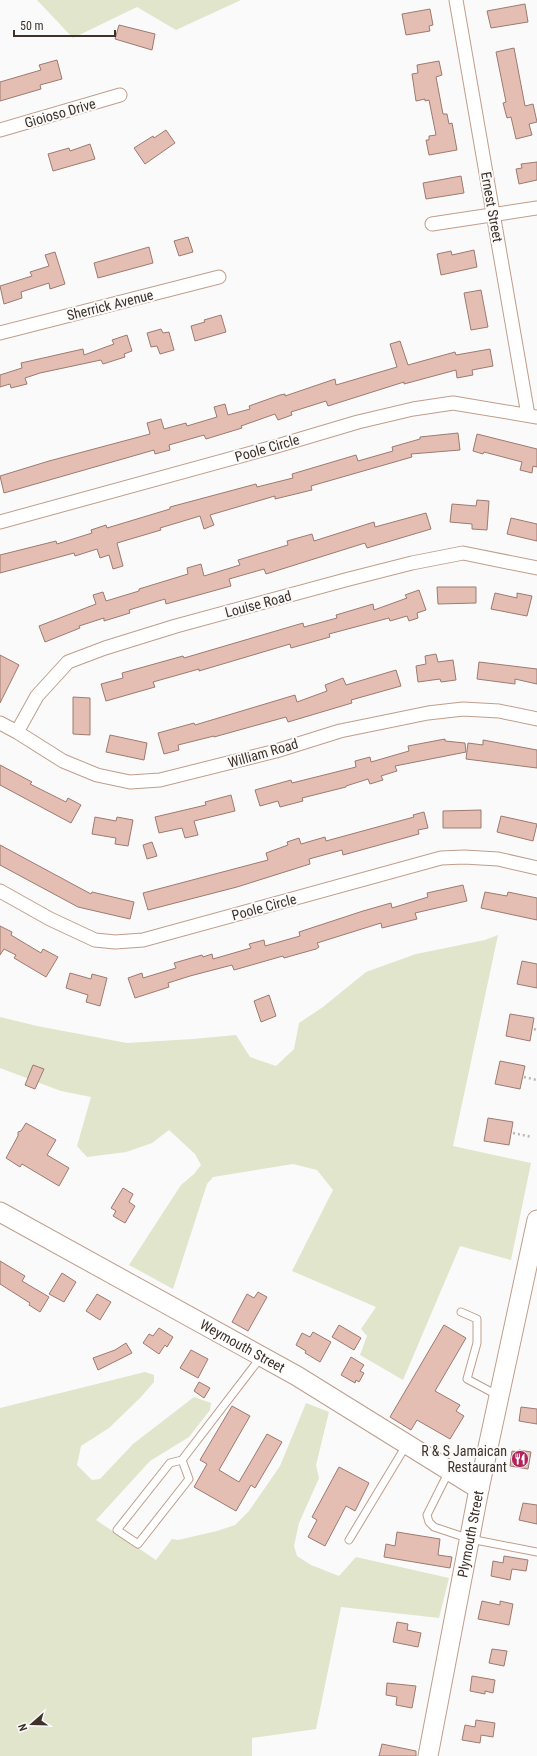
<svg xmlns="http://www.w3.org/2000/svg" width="537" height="1756" viewBox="0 0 537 1756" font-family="'Roboto Condensed',sans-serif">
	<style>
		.green { fill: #e0e5cb }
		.building { fill: #e5beb3; stroke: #9e7a70 }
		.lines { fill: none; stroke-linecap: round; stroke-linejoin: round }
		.lane-casing { stroke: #bf9e8b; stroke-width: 9 }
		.street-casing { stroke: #bf9e8b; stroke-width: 15 }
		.secondary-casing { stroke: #bf9e8b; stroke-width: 21 }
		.path { stroke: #bcb8b5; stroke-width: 2.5; stroke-dasharray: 2 3; stroke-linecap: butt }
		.lane { stroke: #fff; stroke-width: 7 }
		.street { stroke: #fff; stroke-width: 13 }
		.secondary { stroke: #fff; stroke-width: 19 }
		.labels { text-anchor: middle; stroke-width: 4; stroke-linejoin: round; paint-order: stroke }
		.street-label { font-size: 14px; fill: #3f322a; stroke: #fafafa }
		.poi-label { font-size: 14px; fill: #3f322a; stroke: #fafafa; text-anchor: end }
	</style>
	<rect width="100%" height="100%" fill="#fafafa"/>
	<path class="green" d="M37,0H241L176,30L137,7L73,38Z
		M498,935L453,1146L531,1163L511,1260L460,1246L403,1380L360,1355L367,1336L361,1329L376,1307L292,1271L333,1190L317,1170L293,1164L213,1177L207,1184L173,1289L129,1265L181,1185L194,1174L201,1165L195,1154L169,1130L152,1143L126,1152L87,1157L77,1146L91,1097L61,1091L0,1068V1017L37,1026L127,1043L193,1039L236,1035L250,1057L276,1066L294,1049L299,1023L323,1007L366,972L416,954L485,940Z
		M145,1372L154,1375V1382L140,1398L109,1428L81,1446L77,1465L92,1480L100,1479L133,1444L194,1397L211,1403L210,1410L189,1437L150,1461L96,1520L156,1560L172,1539L178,1540L217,1531L235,1525L249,1511L280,1466L306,1403L329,1412L316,1465L319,1478L299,1523L294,1546L297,1556L311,1565L339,1576L356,1557L449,1578L439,1618L341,1607L316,1729L252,1738V1756H0V1408Z"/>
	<path class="building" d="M525,4L528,22L491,28L487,11Z
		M430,9L433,25L429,26L430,31L406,35L402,14Z
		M119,25L155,34L152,50L115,39Z
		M514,48L525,106L533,104L537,122L529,124L532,135L516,139L511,117L507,118L503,103L506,102L496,52Z
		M57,60L62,79L40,85L41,89L0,101V82L41,70L39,65Z
		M439,61L442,75L436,77L443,114H447L449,124L452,123L457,150L429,155L426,140H429V136L436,135L429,100L425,101V99L416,101L412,74L418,73L417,65Z
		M166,130L175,143L145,164L134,148L153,136L154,138Z
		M90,144L95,159L53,171L48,154L69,148L70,151Z
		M537,162V180L519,184L516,169L522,168L521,164Z
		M461,176L464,193L426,199L423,183Z
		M188,237L193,252L179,256L174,241Z
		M149,247L153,263L98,278L94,263Z
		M474,250L477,267L441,275L437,254L451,251L452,255Z
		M55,252L65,284L50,289L49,283L21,292L22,298L4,304L0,286L32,276L30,272L49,266L45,255Z
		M481,290L488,327L471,330L464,293Z
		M221,315L226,332L195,341L191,326L205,322L204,320Z
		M161,329L163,333L169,332L174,350L160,354L157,346L151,347L147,333Z
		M127,335L132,351L124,354L125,357L103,364L101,360L40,373L25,378L27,384L11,388L10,384L0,387V375L22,368L21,363L83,349L84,355L114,344L112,340Z
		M400,341L408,365L455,352L456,355L490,349L493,366L472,370L473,375L457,378L456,370L404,384V382L328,406L326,401L291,412L292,415L278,420L275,414L241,426L242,428L206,439L204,435L169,445L170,450L155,454L154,450L4,493L0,476L49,461L150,434L147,423L161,419L164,429L186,423L187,426L217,417L214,407L225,404L228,415L250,409L249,406L280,395L285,394V396L335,379L336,385L397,367L390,344Z
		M458,433L460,450L411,454L412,457L311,486L312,490L275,499V496L210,515L214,525L204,529L200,516L160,528L161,530L117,543L123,566L113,569L109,555L100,558L97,549L75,556L74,553L0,573V555L56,541L57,544L92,533L91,530L106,525L107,528L170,509V507L256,484L257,487L293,478L292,474L356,455L358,461L393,451L392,447L420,439V437Z
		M477,434L537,449V467L533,466L532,473L520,470L522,462L484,452L483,454L473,451Z
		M477,500L489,501L487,530L472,529V524L450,522L452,504L476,506Z
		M426,513L431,529L367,548L365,543L266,574L264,569L229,579L231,586L166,604L165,599L129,610L130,613L104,621V618L79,626L80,628L45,642L39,626L96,604L93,595L103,592L106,601L139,591V589L188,574L187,568L201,564L204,576L240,565L238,560L288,545L287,541L312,534L314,541L374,522L375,527Z
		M511,518L537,524V541L507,534Z
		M437,587H476V603L438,604Z
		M419,590L426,610L417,613L418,618L409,621L407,616L390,621L389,618L329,634L330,637L291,648L290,644L199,671V669L153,682L155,687L106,701L101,684L123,678L122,673L183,656L184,658L303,623L304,627L337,618L336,615L373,604L374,610L407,598L405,595Z
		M495,593L517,598V593L532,596L527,616L491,609Z
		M436,654L438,662L453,660L456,680L441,682L440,679L418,682L416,666L426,664L425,656Z
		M0,655L19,665L0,703Z
		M479,662L537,669V684L515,679V684L477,679Z
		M396,670L401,686L351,700L352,703L288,722L286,717L214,737V736L178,745L179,750L164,754L158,733L194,723L195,725L295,695L297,702L327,691L325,685L343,678L346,685Z
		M73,697L90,698V735L73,734Z
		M110,735L147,743L144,760L106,752Z
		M445,739V741L465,743L466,752L395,766L397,771L381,776L383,780L370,784L368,779L346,786V787L302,798L303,801L280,807L278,801L260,806L255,790L291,780L292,783L356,767L355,761L370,757L371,762L409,751L408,746Z
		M483,740L537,750V768L466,759L468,743L483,745Z
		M0,765L32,782L30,784L66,802L68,798L81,805L71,823L0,785Z
		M231,795L235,811L194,821L198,835L185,838L182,828L159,833L155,817L206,805L205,802Z
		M481,810V828H443V811Z
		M424,812L428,828L418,830L419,834L343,855L342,850L309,859L310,864L237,887L148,910L143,893L268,860L266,853L288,845L287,842L299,838L301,844L325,837L326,841L414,817L413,815Z
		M501,816L537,824L533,841L497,832Z
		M95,817L116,821L117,817L133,820L128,846L115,844L116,838L92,834Z
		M152,842L157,856L147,859L143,845Z
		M0,845L91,894L92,892L134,902L130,919L78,907L0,865Z
		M463,885L467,901L415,913L417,919L382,928L381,923L317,943L319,947L316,949L284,958L283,956L234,970L232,965L190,976L168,983L169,987L135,998L128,978L142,973L143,978L176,968L174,963L202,955L203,957L212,954L213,959L251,948L249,944L264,940L265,946L300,936L299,932L363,911L391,903L392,908L428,897L427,893Z
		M485,892L507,896L508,892L537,898V920L481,908Z
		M0,926L12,932L11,935L41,953L43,949L58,957L46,977L14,958L16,955L4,949L0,955Z
		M522,961L537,964V988L517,984Z
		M70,973L91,979L92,974L107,978L100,1006L86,1002L88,995L66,988Z
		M269,995L276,1016L261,1022L254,1001Z
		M510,1014L534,1018L530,1041L506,1036Z
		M500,1061L525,1066L520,1089L495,1084Z
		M33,1065L44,1069L35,1089L25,1085Z
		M488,1118L513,1122L509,1145L484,1141Z
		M26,1123L56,1140L47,1155L69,1168L59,1186L22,1164L20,1167L6,1158L18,1136V1132L21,1131Z
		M123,1188L133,1194L129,1202L135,1206L125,1223L113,1216L116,1211L111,1208Z
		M0,1261L25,1276L22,1281L49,1297L40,1312L29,1305L30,1303L0,1284Z
		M62,1273L76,1282L64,1302L49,1294Z
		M258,1292L267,1297L248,1331L232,1322L247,1294L254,1298Z
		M97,1294L111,1302L100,1320L86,1311Z
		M339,1325L361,1338L354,1350L332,1337Z
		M444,1325L466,1338L435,1391L460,1405L456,1411L464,1416L450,1439L417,1420L411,1430L390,1417Z
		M159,1328L173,1337L167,1347L165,1345L159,1354L143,1343L149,1334L153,1336Z
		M313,1332L331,1342L320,1362L305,1353L306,1351L296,1345L302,1333L310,1337Z
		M126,1343L132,1353L98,1370L93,1358L115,1350Z
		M191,1350L208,1359L198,1378L180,1368Z
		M351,1357L364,1365L360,1371L364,1373L359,1382L356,1380L355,1383L341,1375Z
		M199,1382L210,1388L204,1398L194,1391Z
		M232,1406L250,1416L219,1470L239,1482L267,1434L282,1442L255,1488L251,1485L236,1511L194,1487L207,1464L200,1460Z
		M521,1407L537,1409V1424L519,1421Z
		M519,1450L531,1452L528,1469L510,1466L512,1451L519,1452Z
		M339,1467L369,1483L355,1511L346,1506L325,1546L308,1537L317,1520L312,1517Z
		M523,1503L537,1505V1524L519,1520Z
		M397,1532L440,1539L438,1555L452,1557L450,1568L384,1557L386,1544L395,1546Z
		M504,1556L528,1560L526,1571L512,1569L510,1580L491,1576L493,1561L503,1563Z
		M482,1601L500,1605V1601L513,1604L509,1625L478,1619Z
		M397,1622L408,1624L407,1630L421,1633L418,1647L393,1642Z
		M492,1649L507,1651L504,1666L489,1663Z
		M472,1676L495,1680L493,1693L485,1691V1694L470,1691Z
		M387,1683L416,1686L412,1708L396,1705L397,1697L386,1695Z
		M476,1720L495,1723L493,1737L481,1735L480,1743L462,1740L465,1725L475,1727Z
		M382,1744L416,1751V1756H379Z"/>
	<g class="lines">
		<defs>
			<path id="lane" d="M461,1312L477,1319V1343L467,1379L497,1395
				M182,1460L189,1479L138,1544L117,1530L170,1463L182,1460L261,1357
				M449,1471L427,1515L429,1522L434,1527L470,1539L537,1552
				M349,1540L407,1444"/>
			<path id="street" d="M456,0L528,415
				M0,130L120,95
				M432,224L537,208
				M0,333L219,277
				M0,522L277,446L358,422L413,409L453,403L537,417
				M0,723L17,732L63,761L97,775L130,782L160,780L276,751L340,731L428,713L463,709L499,711L537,719
				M17,732L37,696L68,662L105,648L176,626L349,579L412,563L463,553L537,568
				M0,891L50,919L95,940L115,942L143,940L441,858L464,857L498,859L537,868"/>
			<g id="secondary">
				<path id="s1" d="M0,1212L297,1376L479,1489"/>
				<path id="s2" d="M428,1756L479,1489L537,1220"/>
			</g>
		</defs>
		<use href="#lane" class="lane-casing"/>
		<use href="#street" class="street-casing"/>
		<use href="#secondary" class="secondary-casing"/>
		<path class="path" d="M534,1029L537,1030
			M524,1077L537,1080
			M513,1133L532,1137"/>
		<use href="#lane" class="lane"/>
		<use href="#street" class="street"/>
		<use href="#secondary" class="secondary"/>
	</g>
	<defs>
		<symbol id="restaurant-disc" viewBox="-11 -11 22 22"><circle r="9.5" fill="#b2245b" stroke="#fafafa"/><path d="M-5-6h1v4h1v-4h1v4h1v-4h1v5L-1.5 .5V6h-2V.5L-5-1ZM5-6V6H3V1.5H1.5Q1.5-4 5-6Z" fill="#fff"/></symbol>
	</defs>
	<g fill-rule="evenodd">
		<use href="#restaurant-disc" x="510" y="1449" width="20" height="20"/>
	</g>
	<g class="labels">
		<g class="street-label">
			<text transform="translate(60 113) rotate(-16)" y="5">Gioioso Drive</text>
			<text transform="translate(492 207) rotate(80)" y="5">Ernest Street</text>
			<text transform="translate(110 305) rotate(-14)" y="5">Sherrick Avenue</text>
			<text transform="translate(267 448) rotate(-16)" y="5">Poole Circle</text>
			<text transform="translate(258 604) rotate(-15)" y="5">Louise Road</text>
			<text transform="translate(263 753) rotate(-16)" y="5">William Road</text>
			<text transform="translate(264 907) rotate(-15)" y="5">Poole Circle</text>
			<text dy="5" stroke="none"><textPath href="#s1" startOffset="277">Weymouth Street</textPath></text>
			<text dy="5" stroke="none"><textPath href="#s2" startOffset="226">Plymouth Street</textPath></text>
		</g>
		<g class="poi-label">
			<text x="507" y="1456">R &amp; S Jamaican<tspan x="507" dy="16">Restaurant</tspan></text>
		</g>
	</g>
	<g transform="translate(32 1724) rotate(250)" stroke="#fafafa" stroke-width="3" paint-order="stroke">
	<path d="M0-3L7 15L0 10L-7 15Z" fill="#3f322a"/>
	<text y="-6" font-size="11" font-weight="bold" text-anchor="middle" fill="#3f322a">N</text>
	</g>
	<path d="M14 30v6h101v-6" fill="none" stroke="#3f322a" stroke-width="2"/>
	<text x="20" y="30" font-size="12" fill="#3f322a" stroke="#fafafa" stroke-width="3" paint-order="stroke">50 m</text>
</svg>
